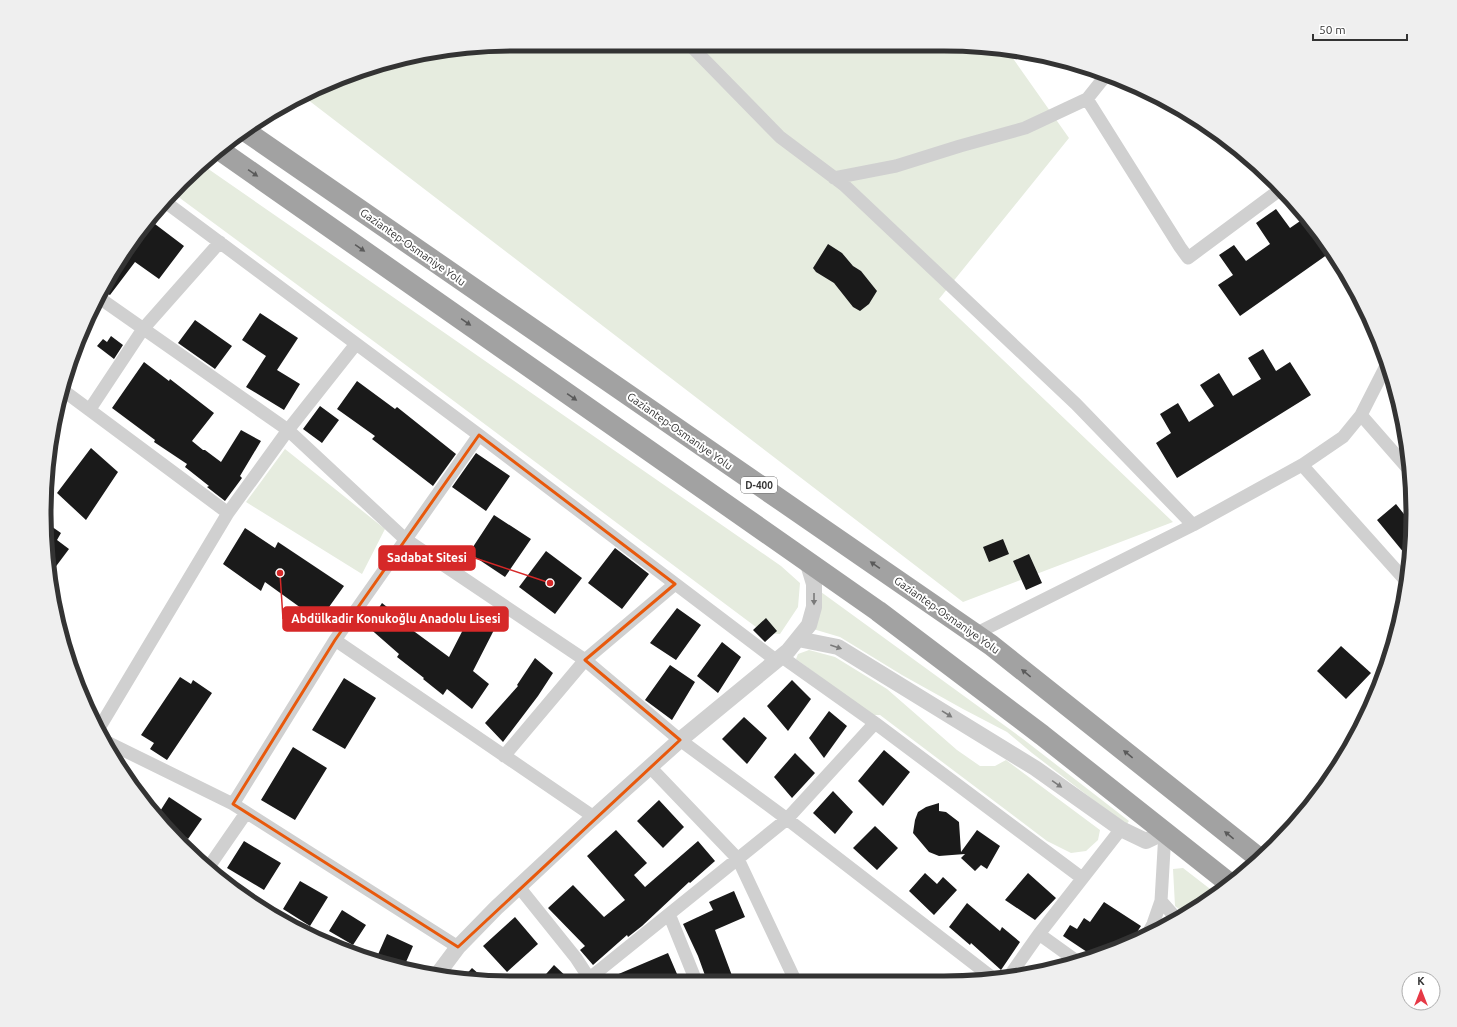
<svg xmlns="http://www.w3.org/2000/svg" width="1457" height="1027" viewBox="0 0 1457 1027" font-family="Ubuntu,sans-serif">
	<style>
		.green { fill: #e6ecdf }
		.building { fill: #1a1a1a }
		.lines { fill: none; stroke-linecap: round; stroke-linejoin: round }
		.minor { stroke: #d0d0d0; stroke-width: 13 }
		.tertiary { stroke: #d0d0d0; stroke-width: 16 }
		.trunk { stroke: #a2a2a2; stroke-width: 21 }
		.oneway { fill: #5a5a5a }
		.oneway2 { fill: #7a7a7a }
		.marked { fill: none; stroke: #e8590c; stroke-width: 3; stroke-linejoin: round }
		.labels { text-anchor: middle; stroke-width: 4; stroke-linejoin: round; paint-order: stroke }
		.shield { fill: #fff; stroke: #707070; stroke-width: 1 }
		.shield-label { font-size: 10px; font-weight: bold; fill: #333 }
		.street-label { font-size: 11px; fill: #333; stroke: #fff }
		.rim { fill: none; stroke: #333; stroke-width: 5 }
		.leader { fill: none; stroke: #d62828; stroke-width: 1.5 }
		.callout-dot { fill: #d62828; stroke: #fff; stroke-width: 1.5 }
		.callout { fill: #d62828; stroke: #d62828; stroke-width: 1.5 }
		.callout-label { font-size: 12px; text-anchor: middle; font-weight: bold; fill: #fff }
	</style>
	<rect width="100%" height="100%" fill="#fff"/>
	<path class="green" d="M514,44H944L1007,50L1069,138L939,299L1173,522L963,602L303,96L334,80L392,60Z
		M204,166L781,566L800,583L798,607L780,634L764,633L395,357L173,193Z
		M285,449L385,529L362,574L246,502Z
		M821,592L1023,739L1129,821L1126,825L1032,753L1007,732L963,709L902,675L840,637L813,629Z
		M809,650L835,657L887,689L957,750L980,766H995L1006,760L1100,830L1098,840L1086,851L1071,853L1047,841L880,715H872L796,659L798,654Z
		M1183,868L1214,892L1184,913L1175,906L1173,869Z"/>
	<path class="building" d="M1276,209L1290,228L1306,217L1331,252L1240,316L1218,285L1233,275L1219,255L1234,245L1246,261L1270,244L1256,223Z
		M151,221L184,246L159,279L135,262L110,295L101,290L107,279Z
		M828,244L842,253L853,266L861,271L877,291L869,304L860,311L853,307L834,283L816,272L813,268Z
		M260,313L298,338L277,370L300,384L284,410L246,387L266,356L242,340Z
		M195,320L232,346L215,369L178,343Z
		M111,336L123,345L114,359L97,346L103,339L107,342Z
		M1263,349L1276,371L1290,362L1311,395L1177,478L1156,443L1171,433L1160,414L1178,403L1189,422L1214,406L1200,385L1219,373L1233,396L1261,379L1248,358Z
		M144,362L169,381L170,379L214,413L192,441L203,450H205L221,462L241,430L261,441L240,476L242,478L225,501L207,487L209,486L185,467L187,464L154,442L155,440L112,408Z
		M357,381L395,409L397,407L456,454L433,486L372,439L375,436L337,409Z
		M320,406L339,420L322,443L303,429Z
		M91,448L118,472L86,520L57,493Z
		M476,453L510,476L486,511L452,487Z
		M1396,504L1411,523L1412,544L1409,559L1377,520Z
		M494,515L531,539L505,577L469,553Z
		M48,524L61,533L57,540L69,549L48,577Z
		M245,528L275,548L278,542L344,586L319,621L265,582L261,591L223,564Z
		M1003,539L1009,554L989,562L983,547Z
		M615,548L649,574L622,609L588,583Z
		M546,551L582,578L555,614L519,587Z
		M1029,554L1042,583L1026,590L1013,561Z
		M382,603L402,619L400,621L449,657L469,618L494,630L473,671L489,684L472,709L447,689L443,695L423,679L424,678L397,657L399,654L367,626Z
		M677,608L701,625L676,660L650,643Z
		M766,618L777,631L765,642L753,630Z
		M722,642L741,657L718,693L697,676Z
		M1341,646L1371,673L1346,699L1317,671Z
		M535,658L553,673L538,696L503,742L485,723L518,686L517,685Z
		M670,665L695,682L672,720L645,700Z
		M180,677L191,684L193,680L212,693L167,760L150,749L154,743L141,735Z
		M344,678L376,698L345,749L312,730Z
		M792,680L811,699L788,731L767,706Z
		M829,711L847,726L824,758L809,738Z
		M744,717L767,738L747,764L722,739Z
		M293,747L327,768L295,820L261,800Z
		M884,750L910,772L883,806L858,781Z
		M795,753L815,773L792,798L774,777Z
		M833,791L853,812L835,834L813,813Z
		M169,797L202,819L188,839L157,816Z
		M659,800L684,827L663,848L637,821Z
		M939,803V811L946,812L959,822L961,852L977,830L1000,846L987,869L981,865L975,871L961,858L965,854L939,856L929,852L913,833L915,820L918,812L926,807Z
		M875,826L898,848L877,870L853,848Z
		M616,830L647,863L634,875L645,887L698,841L715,861L690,883L689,882L642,926L628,937L627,935L593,965L580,950L585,946L548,908L573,885L604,917L625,900L587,856Z
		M244,841L281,863L264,890L227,868Z
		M925,873L937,884L943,877L957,890L934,915L909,891Z
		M1028,873L1056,898L1035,920L1005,900Z
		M300,881L328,897L310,926L283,909Z
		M734,891L745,917L715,930L734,981H707L698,956L683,924L713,910L709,902Z
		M1104,902L1141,926L1130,943L1096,958L1063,936L1070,925L1077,929L1084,918L1090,922Z
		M967,903L1000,931L1002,927L1020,942L1001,970L971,943L970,945L949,927Z
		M342,910L366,925L353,945L329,931Z
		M515,917L538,944L507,972L483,946Z
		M387,934L413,946L403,969L394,967L376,959Z
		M668,953L680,981H602Z
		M554,965L571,981L539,982Z
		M472,968L488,982L462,979Z"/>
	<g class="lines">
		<path class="minor" d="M689,44L780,137L844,185L1076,404L1193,525
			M1087,99L1180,247L1188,258L1281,189
			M834,178L896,166L960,146L1025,128L1087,99L1107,74
			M164,201L479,435L777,661
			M98,297L288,430L405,539L585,660L680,740L787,819L994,979
			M64,391L228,513
			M90,409L143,329L220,242
			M1361,415L1410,471
			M1302,465L1406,581
			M975,634L1193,525L1302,465L1343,437L1361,415L1388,362
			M335,640L594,817
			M782,657L875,723L1082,878
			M98,730L228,513L288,430L356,344
			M105,741L233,804
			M504,756L585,660L675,584
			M650,767L738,859L795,980
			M1165,832L1161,901L1176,918
			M208,868L246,813
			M519,887L576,958L591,981
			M669,914L696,981
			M1039,934L1078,962
			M1146,937L1153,924L1161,901
			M458,947L233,804L335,640L479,435
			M1008,978L1039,934L1121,829
			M586,981L787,819L875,723"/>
		<path class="tertiary" d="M798,639L838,647L1035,768L1121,829L1146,841L1165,832
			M437,975L458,947L496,908L585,825L680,740L788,651L809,625L814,607V584L807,561"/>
		<path class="trunk" d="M244,130L991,645L1260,859
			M221,151L878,611L1042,735L1229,883"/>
	</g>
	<defs><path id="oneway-solid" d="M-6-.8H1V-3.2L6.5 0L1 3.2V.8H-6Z"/></defs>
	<g class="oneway">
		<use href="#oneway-solid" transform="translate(253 173) rotate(35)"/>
		<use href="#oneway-solid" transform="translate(360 248) rotate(35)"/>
		<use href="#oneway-solid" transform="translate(466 322) rotate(35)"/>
		<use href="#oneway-solid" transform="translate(572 397) rotate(35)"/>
		<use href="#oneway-solid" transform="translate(875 565) rotate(-145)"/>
		<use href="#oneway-solid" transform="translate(1026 673) rotate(-141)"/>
		<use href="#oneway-solid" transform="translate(1128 754) rotate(-141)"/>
		<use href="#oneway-solid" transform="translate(1229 835) rotate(-141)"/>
	</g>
	<g class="oneway2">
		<use href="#oneway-solid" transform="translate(814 599) rotate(90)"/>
		<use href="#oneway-solid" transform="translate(836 647) rotate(19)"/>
		<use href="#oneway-solid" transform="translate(947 714) rotate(32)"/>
		<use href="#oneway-solid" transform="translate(1057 784) rotate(35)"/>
	</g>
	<path class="marked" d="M479,435L675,584L585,660L680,740L458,947L233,804L335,640Z"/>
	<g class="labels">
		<rect class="shield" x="741" y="477" width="36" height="16" rx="3"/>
		<g class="shield-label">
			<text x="759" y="489">D-400</text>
		</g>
		<g class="street-label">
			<text transform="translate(413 247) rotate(35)" y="4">Gaziantep-Osmaniye Yolu</text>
			<text transform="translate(680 431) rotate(35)" y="4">Gaziantep-Osmaniye Yolu</text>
			<text transform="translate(947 615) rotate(35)" y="4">Gaziantep-Osmaniye Yolu</text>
		</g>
	</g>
	<path d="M0 0H1457V1027H0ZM513 51H944A462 462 0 0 1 1406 513V514A462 462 0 0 1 944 976H513A462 462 0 0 1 51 514V513A462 462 0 0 1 513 51Z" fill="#efefef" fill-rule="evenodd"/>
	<path class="rim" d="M513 51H944A462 462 0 0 1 1406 513V514A462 462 0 0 1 944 976H513A462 462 0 0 1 51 514V513A462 462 0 0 1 513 51Z"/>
	<path class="leader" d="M550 583L475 558M280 573L283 619"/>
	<g class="callout-dot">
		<circle cx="550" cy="583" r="4"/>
		<circle cx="280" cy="573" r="4"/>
	</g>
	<g class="callout">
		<rect x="379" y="546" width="96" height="24" rx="4"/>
		<rect x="283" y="607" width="225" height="24" rx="4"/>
	</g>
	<g class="callout-label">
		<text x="427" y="562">Sadabat Sitesi</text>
		<text x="396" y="623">Abdülkadir Konukoğlu Anadolu Lisesi</text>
	</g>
	<g transform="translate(1421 991)"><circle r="19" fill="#ffffff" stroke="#adadad"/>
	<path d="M0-3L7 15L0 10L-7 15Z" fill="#e63946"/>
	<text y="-6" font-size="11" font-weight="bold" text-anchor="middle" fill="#333333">K</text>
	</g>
	<path d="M1313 34v6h94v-6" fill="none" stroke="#333333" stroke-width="2"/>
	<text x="1319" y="34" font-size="12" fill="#333333" stroke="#ffffff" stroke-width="3" paint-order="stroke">50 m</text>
</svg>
